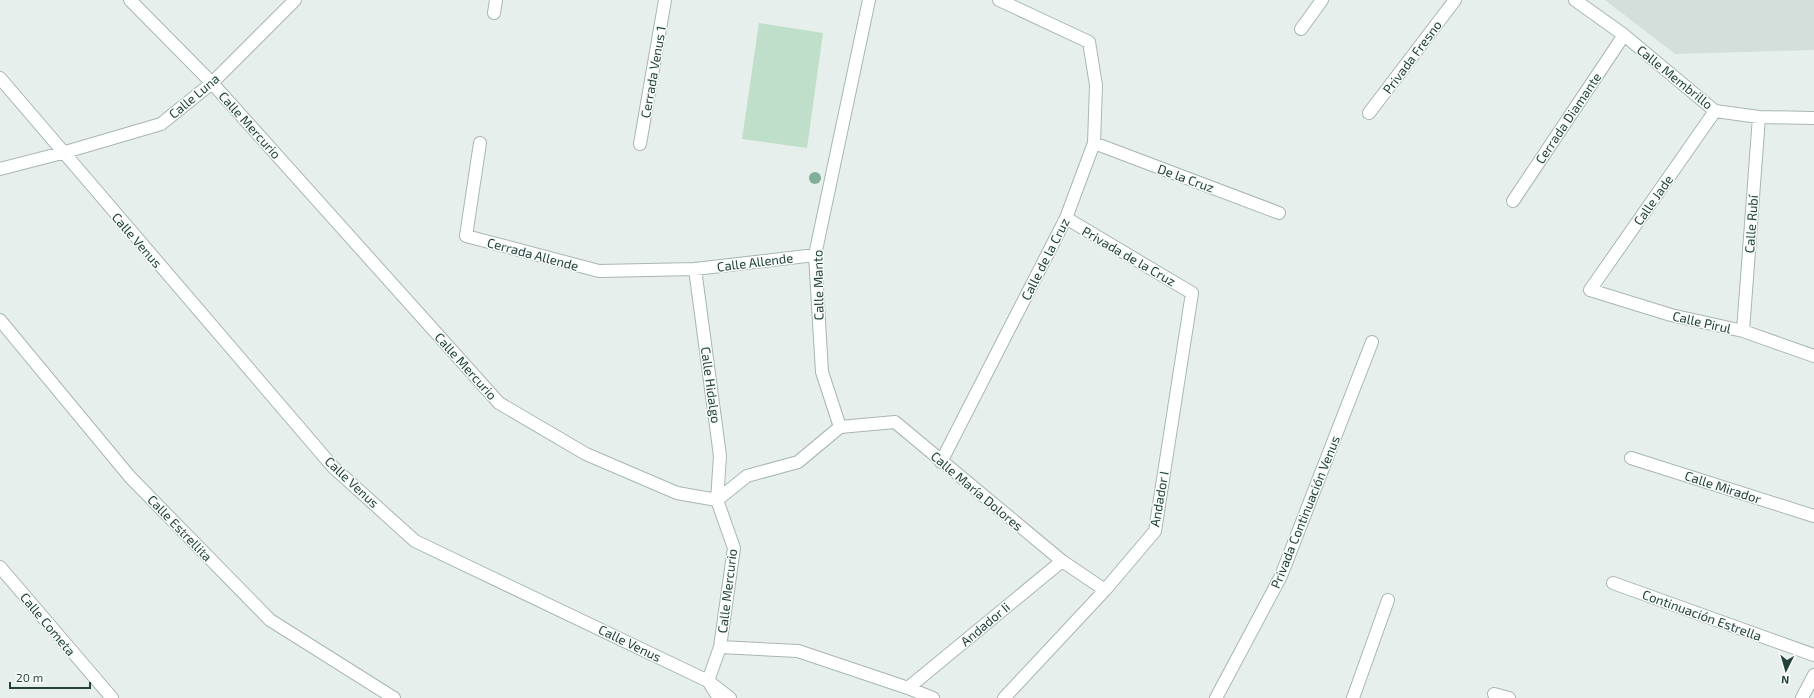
<svg xmlns="http://www.w3.org/2000/svg" width="1814" height="698" viewBox="0 0 1814 698" font-family="'Exo 2',sans-serif">
	<style>
		.built { fill: #d4dfdb }
		.green { fill: #bfdfcb }
		.lines { fill: none; stroke-linecap: round; stroke-linejoin: round }
		.minor-casing { stroke: #a8b7b3; stroke-width: 14 }
		.minor { stroke: #fff; stroke-width: 12 }
		.tree { fill: #81ae96 }
		.labels { text-anchor: middle; stroke-width: 3; stroke-linejoin: round; paint-order: stroke }
		.street-label { font-size: 13px; fill: #24413c; stroke: #f7fbf9 }
	</style>
	<rect width="100%" height="100%" fill="#e6efeb"/>
	<path class="built" d="M1605,0H1814V50L1675,54Z"/>
	<path class="green" d="M759,23L823,33L807,148L742,139Z"/>
	<g class="lines">
		<defs>
			<path id="minor" d="M130,0L212,83L499,403L586,454L677,493L717,500L734,548L720,647L708,681L719,698
				M1575,0L1624,35L1715,111L1759,117L1814,118
				M494,13L496,0
				M1301,29L1322,0
				M0,78L333,467L415,541L708,681L730,698
				M1715,111L1590,290L1671,315L1743,331L1814,356
				M1369,113L1455,0
				M480,143L466,236L599,271L695,269L815,255
				M1094,143L1279,213
				M640,144L665,0
				M0,169L62,153L161,124L212,83L295,0
				M1513,201L1624,35
				M695,269L720,456L717,500
				M0,320L130,477L270,620L394,698
				M1743,331L1759,117
				M840,427L822,372L815,255L869,0
				M840,427L895,422L1062,561L1105,590
				M1631,458L1814,516
				M941,462L1066,218L1094,143L1096,85L1089,42L999,0
				M717,500L747,476L798,462L840,427
				M0,567L112,698
				M1613,583L1814,655
				M720,647L798,651L908,688L933,698
				M908,688L1062,561
				M1494,694L1509,698
				M1004,698L1105,590L1155,531L1192,293L1066,218
				M1216,698L1281,576L1372,342
				M1353,698L1388,600
				M1802,698L1814,675"/>
		</defs>
		<use href="#minor" class="minor-casing"/>
		<use href="#minor" class="minor"/>
	</g>
	<circle class="tree" cx="815" cy="178" r="6"/>
	<g class="labels">
		<g class="street-label">
			<text transform="translate(1412 57) rotate(-53)" y="5">Privada Fresno</text>
			<text transform="translate(653 72) rotate(-80)" y="5">Cerrada Venus 1</text>
			<text transform="translate(1675 77) rotate(39)" y="5">Calle Membrillo</text>
			<text transform="translate(194 96) rotate(-40)" y="5">Calle Luna</text>
			<text transform="translate(1568 118) rotate(-56)" y="5">Cerrada Diamante</text>
			<text transform="translate(250 125) rotate(48)" y="5">Calle Mercurio</text>
			<text transform="translate(1186 178) rotate(20)" y="5">De la Cruz</text>
			<text transform="translate(1653 200) rotate(-55)" y="5">Calle Jade</text>
			<text transform="translate(1751 224) rotate(-86)" y="5">Calle Rubí</text>
			<text transform="translate(137 240) rotate(49)" y="5">Calle Venus</text>
			<text transform="translate(533 254) rotate(15)" y="5">Cerrada Allende</text>
			<text transform="translate(1129 256) rotate(30)" y="5">Privada de la Cruz</text>
			<text transform="translate(1045 259) rotate(-63)" y="5">Calle de la Cruz</text>
			<text transform="translate(755 262) rotate(-7)" y="5">Calle Allende</text>
			<text transform="translate(818 285) rotate(-91)" y="5">Calle Manto</text>
			<text transform="translate(1702 322) rotate(13)" y="5">Calle Pirul</text>
			<text transform="translate(466 366) rotate(48)" y="5">Calle Mercurio</text>
			<text transform="translate(711 385) rotate(82)" y="5">Calle Hidalgo</text>
			<text transform="translate(352 482) rotate(43)" y="5">Calle Venus</text>
			<text transform="translate(1723 487) rotate(18)" y="5">Calle Mirador</text>
			<text transform="translate(977 491) rotate(40)" y="5">Calle María Dolores</text>
			<text transform="translate(1159 499) rotate(-80)" y="5">Andador I</text>
			<text transform="translate(1305 512) rotate(-68)" y="5">Privada Continuación Venus</text>
			<text transform="translate(180 528) rotate(46)" y="5">Calle Estrellita</text>
			<text transform="translate(727 591) rotate(-83)" y="5">Calle Mercurio</text>
			<text transform="translate(1702 615) rotate(20)" y="5">Continuación Estrella</text>
			<text transform="translate(48 624) rotate(50)" y="5">Calle Cometa</text>
			<text transform="translate(985 624) rotate(-40)" y="5">Andador Ii</text>
			<text transform="translate(630 643) rotate(26)" y="5">Calle Venus</text>
		</g>
	</g>
	<g transform="translate(1786 670) rotate(185)" stroke="#f7fbf9" stroke-width="3" paint-order="stroke">
	<path d="M0-3L7 15L0 10L-7 15Z" fill="#24413c"/>
	<text y="-6" font-size="11" font-weight="bold" text-anchor="middle" fill="#24413c">N</text>
	</g>
	<path d="M10 682v6h80v-6" fill="none" stroke="#24413c" stroke-width="2"/>
	<text x="16" y="682" font-size="12" fill="#24413c" stroke="#f7fbf9" stroke-width="3" paint-order="stroke">20 m</text>
</svg>
